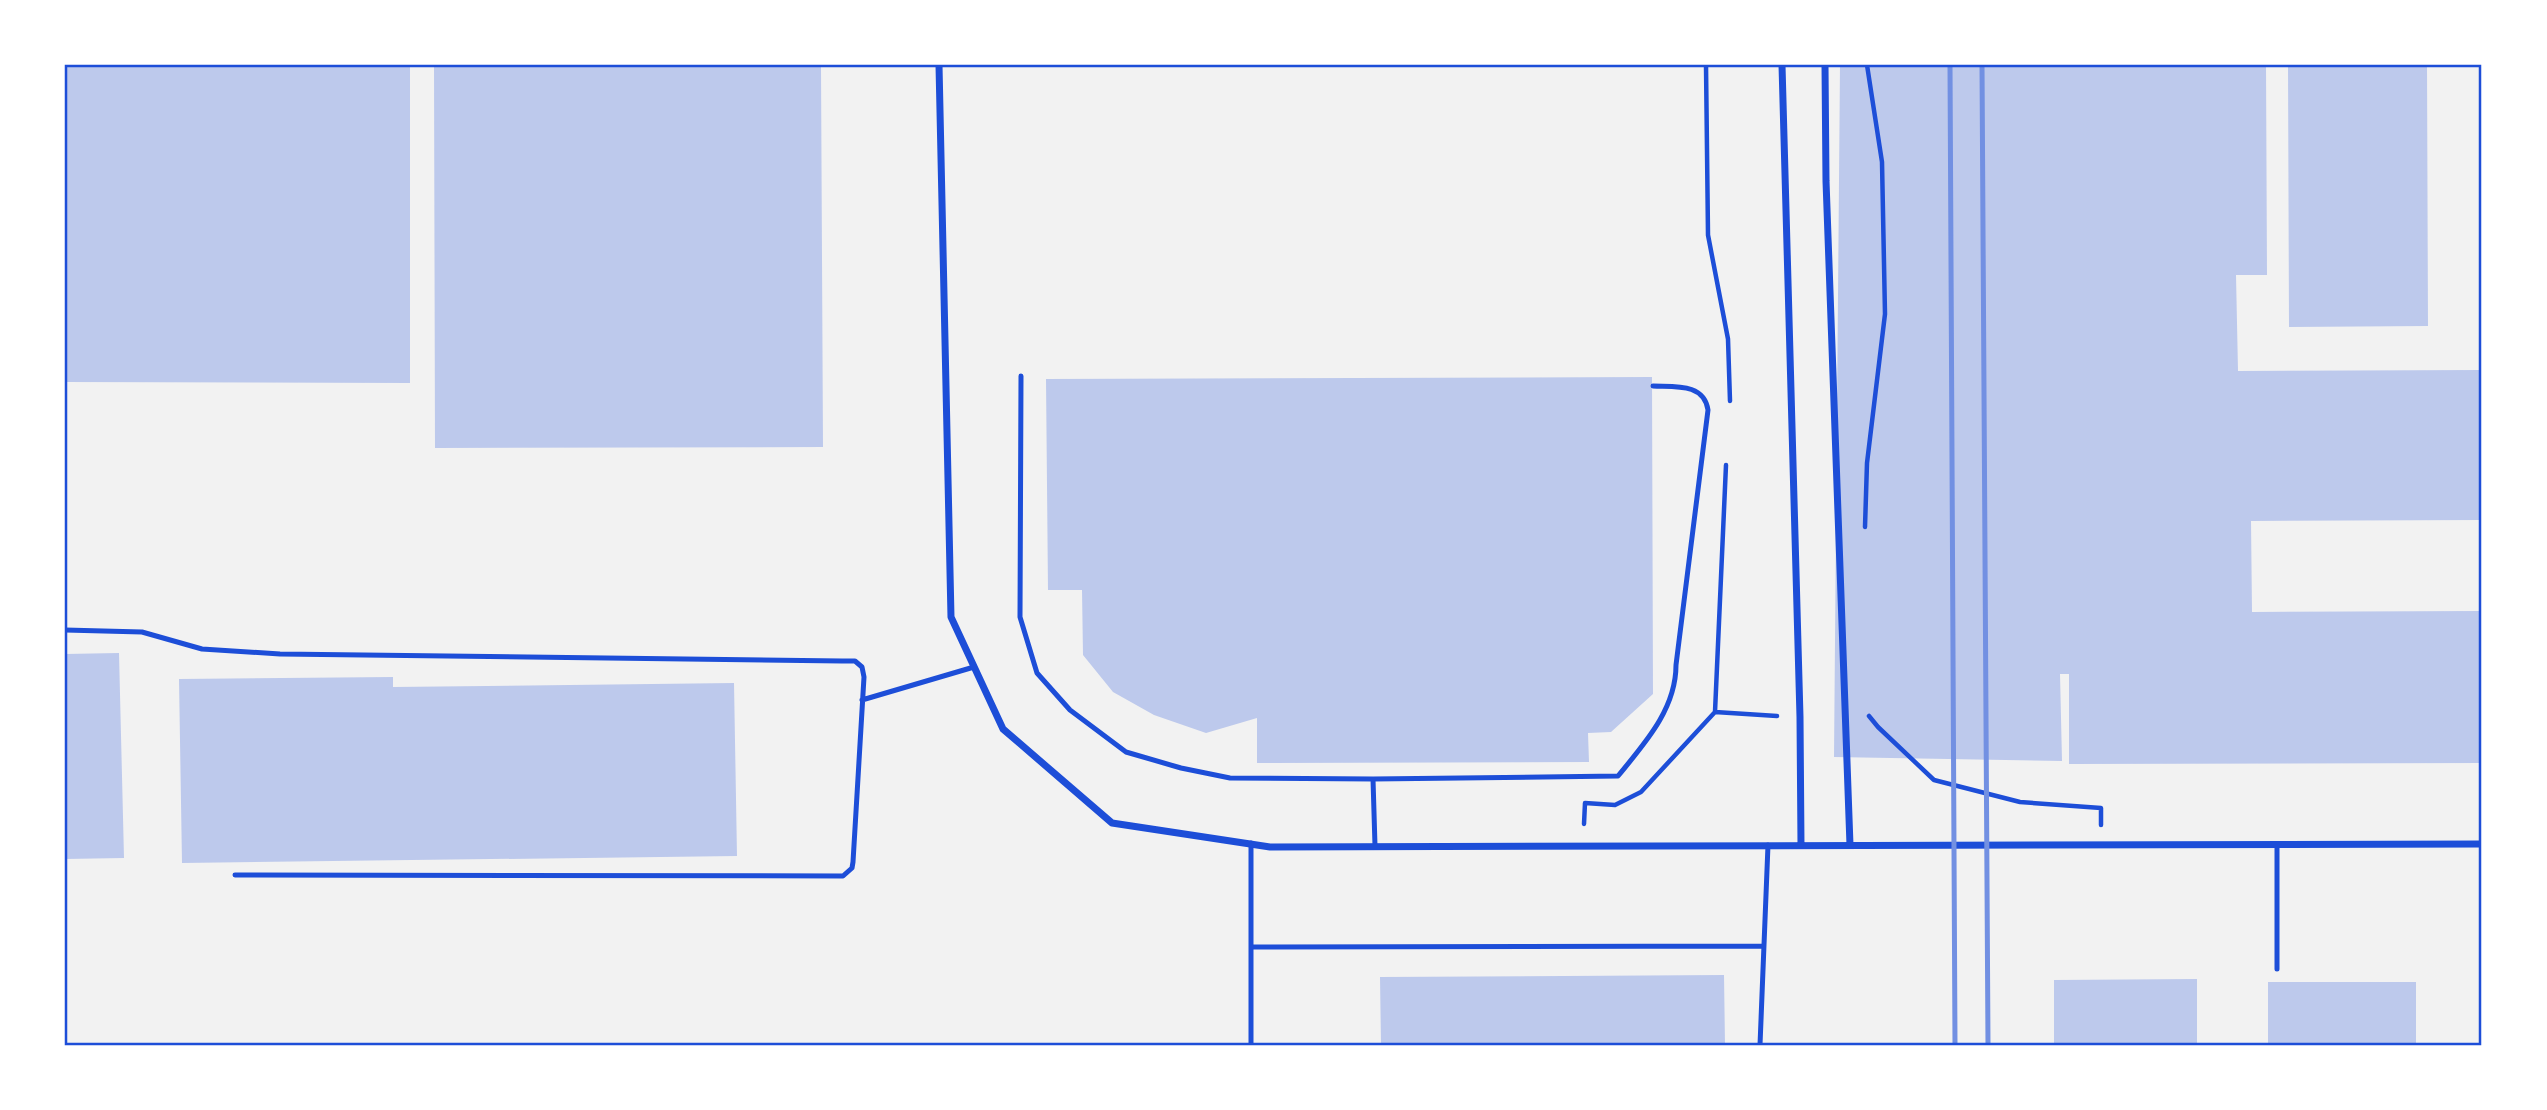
<svg xmlns="http://www.w3.org/2000/svg" width="2547" height="1110" viewBox="0 0 2547 1110" font-family="Barlow,sans-serif">
	<style>
		.building { fill: #bdc9ec }
		.lines { fill: none; stroke-linecap: round; stroke-linejoin: round }
		.path { stroke: #1d4ed8; stroke-width: 4.5 }
		.service { stroke: #1d4ed8; stroke-width: 5 }
		.minor { stroke: #1d4ed8; stroke-width: 7 }
		.rail { stroke: #7290e2; stroke-width: 5 }
		.neatline { fill: none; stroke: #1d4ed8; stroke-width: 2.5 }
	</style>
	<rect width="100%" height="100%" fill="#f2f2f2"/>
	<path class="building" d="M65,65H410V383L65,382Z
		M434,65L821,67L823,447L435,448Z
		M1840,65H2266L2267,275H2236L2238,371L2482,370V520L2251,521L2252,612L2482,611V763L2069,764V674H2060L2062,761L1834,757Z
		M2288,65H2427L2428,326L2289,327Z
		M1652,377L1653,694L1611,732L1588,733L1589,762L1257,763V718L1206,733L1154,715L1113,692L1083,655L1082,590H1048L1046,379Z
		M119,653L124,858L65,859V654Z
		M393,677V687L734,683L737,856L182,863L179,679Z
		M1724,975L1725,1045H1381L1380,977Z
		M2197,979V1045H2054V980Z
		M2268,982H2416V1045H2268Z"/>
	<g class="lines">
		<path class="path" d="M1706,65L1708,235L1728,339L1730,401
			M1865,527L1867,463L1885,314L1882,162L1867,65
			M1715,712L1777,716
			M1869,716L1878,727L1934,780L2020,802L2101,808V825
			M1584,824L1585,803L1615,805L1641,792L1715,712L1726,465"/>
		<path class="service" d="M1021,376L1020,617L1037,673L1070,710L1126,752L1181,768L1230,778L1373,779L1618,776C1645,743 1676,709 1676,665L1708,410C1704,383 1675,387 1653,386
			M65,630L142,632L202,649L280,654L842,661H855L862,667L864,677L853,862L852,868L843,876L235,875
			M862,700L974,667
			M1373,779L1375,846
			M1251,843V1045
			M2277,845V969
			M1252,947L1763,946
			M1760,1045L1768,845"/>
		<path class="minor" d="M939,65L951,617L1003,729L1112,823L1270,847L2482,844
			M1782,65L1800,717L1801,845
			M1825,65L1826,181L1850,845"/>
		<path class="rail" d="M1950,65L1955,1045
			M1982,65L1988,1045"/>
	</g>
	<rect width="2547" height="1110" fill="none" stroke="#ffffff" stroke-width="133"/>
	<rect x="66" y="66" width="2414" height="978" class="neatline"/>
</svg>
